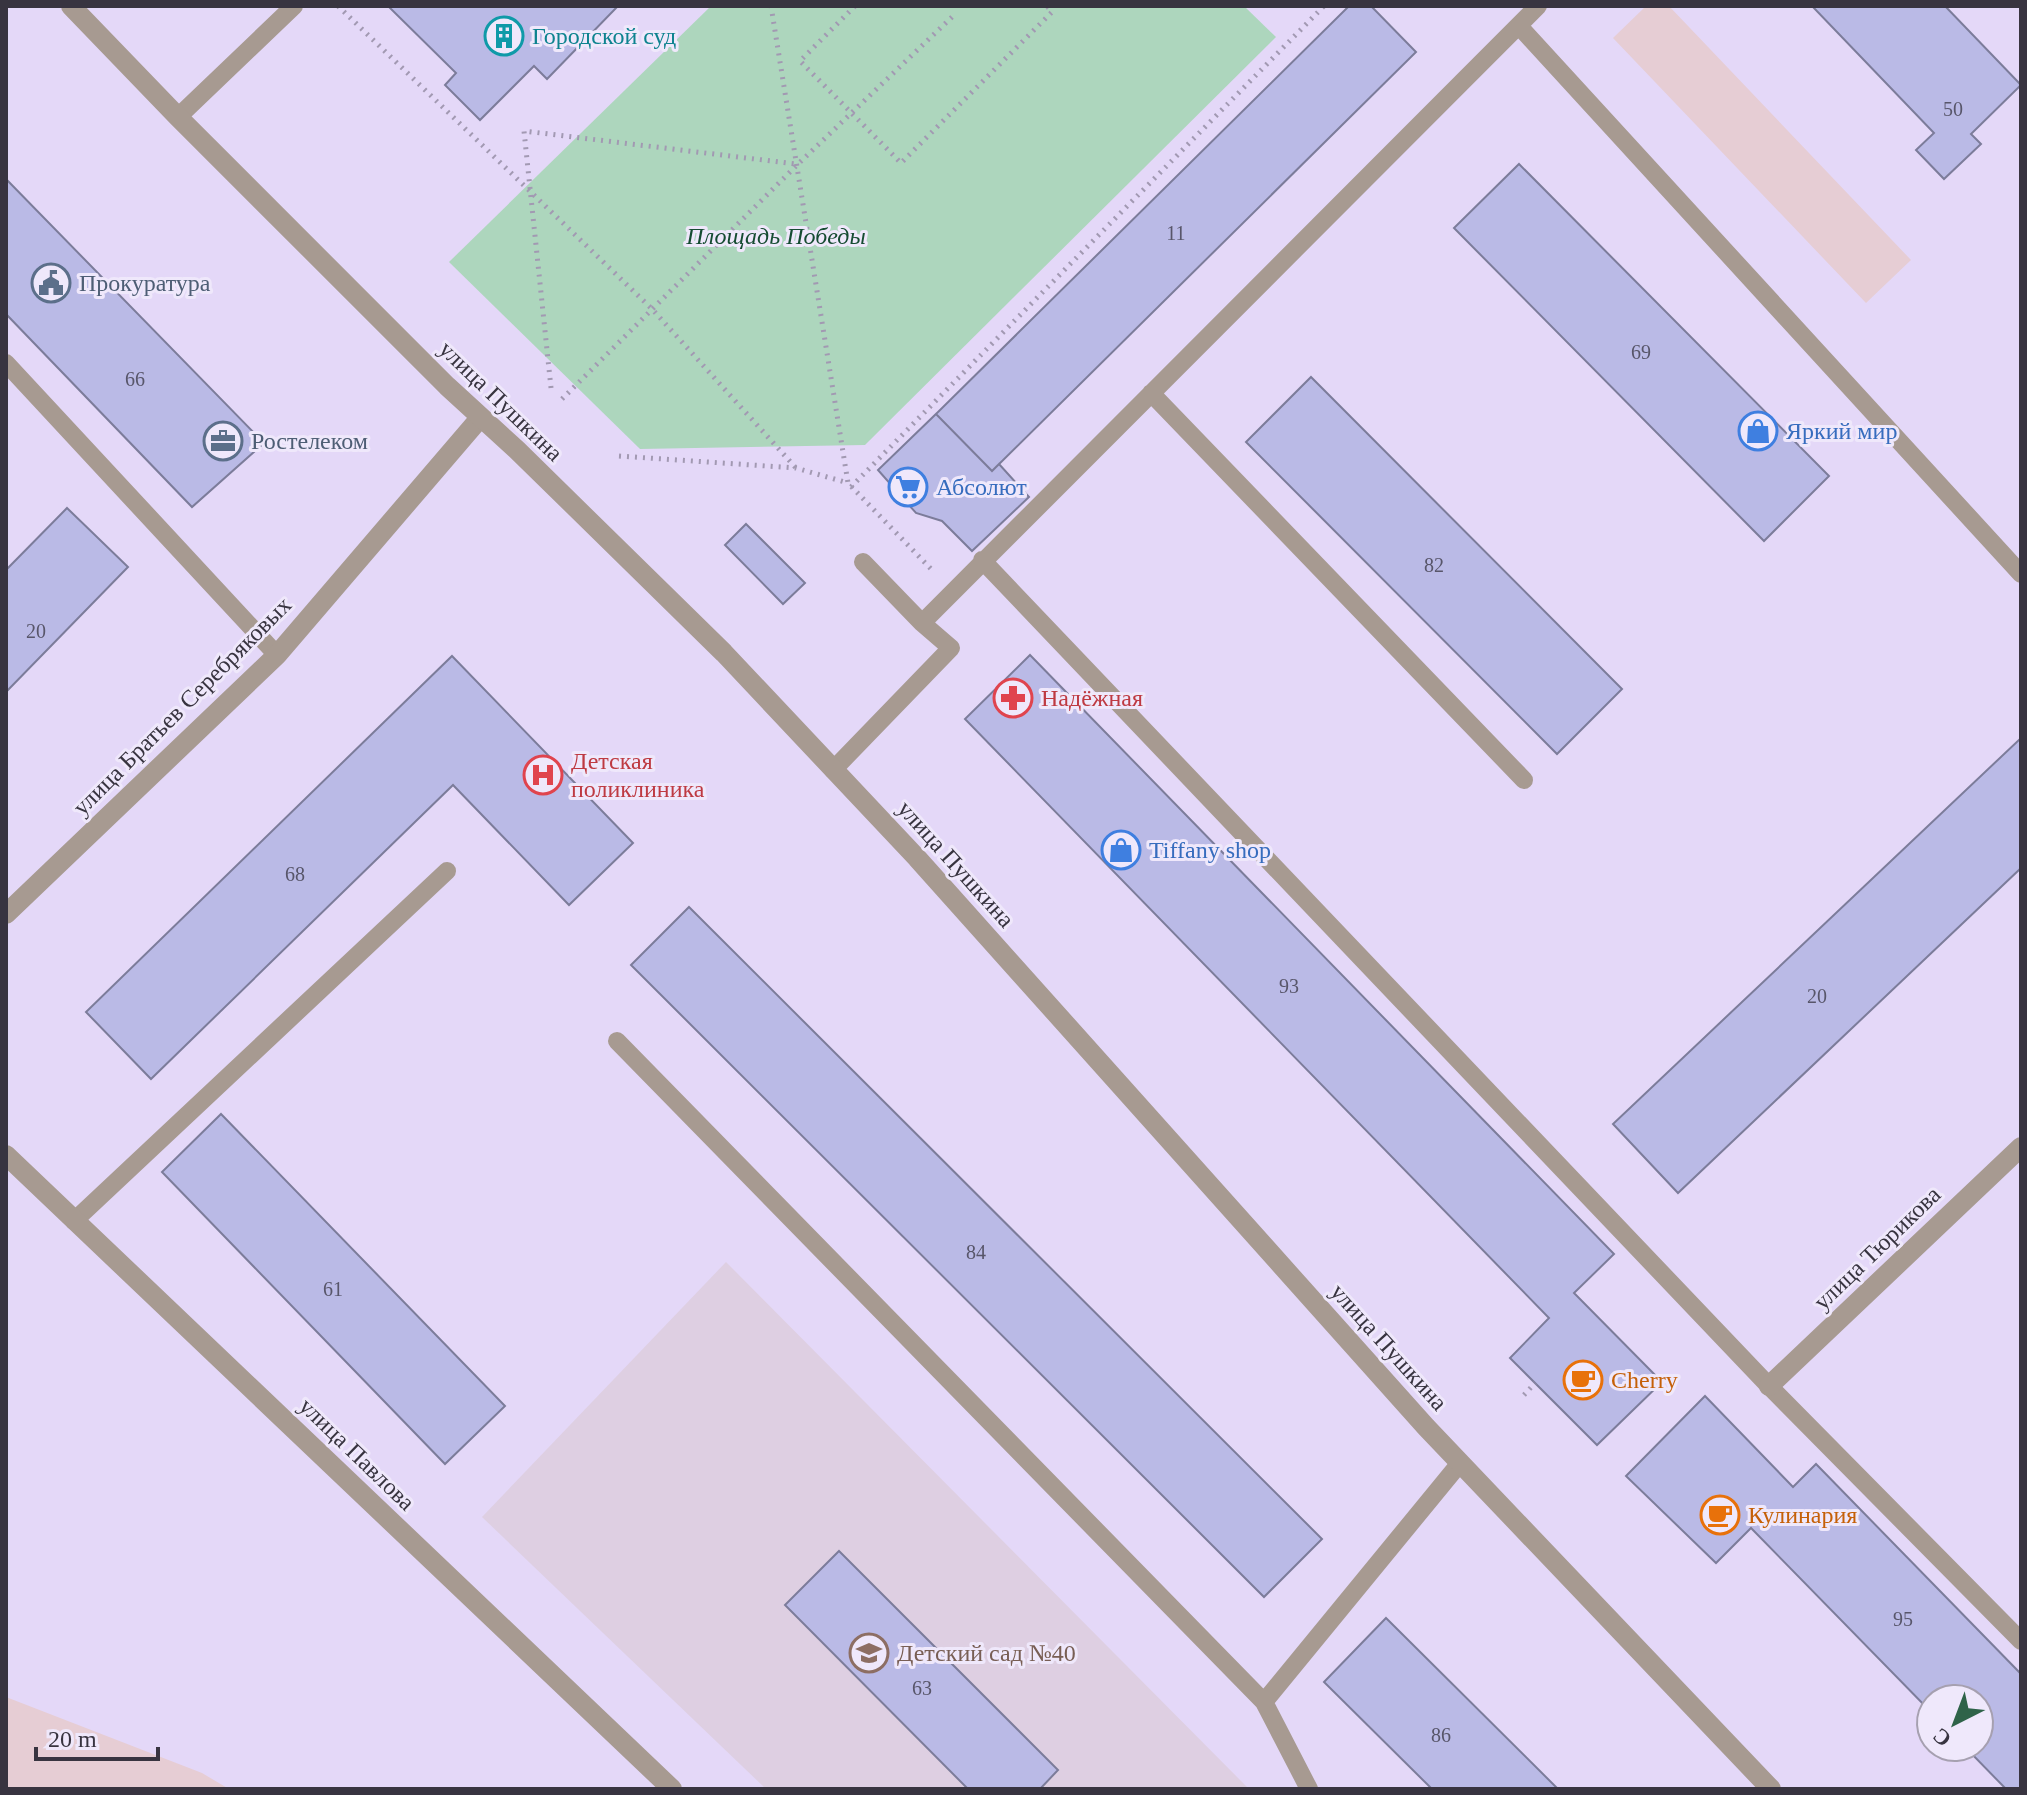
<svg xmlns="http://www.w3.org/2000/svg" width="2027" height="1795" viewBox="0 0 2027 1795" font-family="Georgia,serif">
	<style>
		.industrial { fill: #e6cdd4 }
		.education { fill: #decfe2 }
		.green { fill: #add6bd }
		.building { fill: #babae6; stroke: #7c7c9a; stroke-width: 2 }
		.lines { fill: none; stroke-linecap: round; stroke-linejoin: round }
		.path { stroke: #a299b2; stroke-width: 5; stroke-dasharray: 2 6; stroke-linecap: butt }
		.service { stroke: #a79a91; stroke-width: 18 }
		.minor { stroke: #a79a91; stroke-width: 20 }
		.tertiary { stroke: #a79a91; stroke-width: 20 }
		.labels { text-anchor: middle; stroke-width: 6; stroke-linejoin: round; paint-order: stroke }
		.number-label { font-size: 20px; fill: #58566a }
		.culture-label { font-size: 24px; fill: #0d838f; stroke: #efe8fb; text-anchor: start }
		.park-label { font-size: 24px; font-style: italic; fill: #164c32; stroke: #efe8fb }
		.service-label { font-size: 24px; fill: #4e5e75; stroke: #efe8fb; text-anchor: start }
		.street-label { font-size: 24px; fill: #383440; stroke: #efe8fb }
		.shop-label { font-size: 24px; fill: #366cbe; stroke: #efe8fb; text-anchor: start }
		.health-label { font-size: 24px; fill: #be3a42; stroke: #efe8fb; text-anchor: start }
		.food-label { font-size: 24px; fill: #c56008; stroke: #efe8fb; text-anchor: start }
		.education-label { font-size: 24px; fill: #785e54; stroke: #efe8fb; text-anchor: start }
	</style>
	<rect width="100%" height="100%" fill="#e4d8f8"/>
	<path class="industrial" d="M1646,6H1669L1911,260L1866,303L1613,38Z
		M6,1697L202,1773L229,1789H6Z"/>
	<path class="education" d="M726,1262L1249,1789H766L482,1517Z"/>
	<path class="green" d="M711,6H1244L1276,37L865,445L640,449L449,262Z"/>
	<path class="building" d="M388,6H618L547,79L534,66L480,120L445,85L456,73Z
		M1349,6H1371L1416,52L992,471L936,414Z
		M1812,6H1945L2021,85L1971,134L1981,144L1944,179L1916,150L1934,133Z
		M1519,164L1829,476L1764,541L1454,228Z
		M6,179L264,443L192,507L6,314Z
		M1311,377L1622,689L1557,754L1246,442Z
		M936,414L992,471L999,464L1029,497L972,551L942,521L916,513L878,470Z
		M67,508L128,567L6,692V570Z
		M746,524L805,583L783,604L725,545Z
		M1030,655L1614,1254L1574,1293L1662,1382L1597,1445L1510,1358L1549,1318L965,719Z
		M452,656L633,843L569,905L453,785L151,1079L86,1012Z
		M2021,738V868L1678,1193L1613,1124Z
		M689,907L1322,1539L1264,1597L631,965Z
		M221,1114L505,1406L445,1464L162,1172Z
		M1705,1396L1793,1487L1816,1464L2021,1674V1789H2006L1965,1747H1979V1699H1931V1712L1751,1528L1716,1563L1626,1476Z
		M839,1551L1058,1770L1040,1789H968L785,1605Z
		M1386,1618L1558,1789H1432L1324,1682Z"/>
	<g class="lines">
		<path class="path" d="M338,6L652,309L796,468
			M771,6L848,483L934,572
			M855,6L800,61L901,163L1052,12L1047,6
			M551,388L524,131L796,164
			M562,399L797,165L952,17
			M619,456L796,468L848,483
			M851,487L1324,6
			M1524,1395L1535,1383"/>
		<path class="service" d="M1519,26L2021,574
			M178,117L294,6
			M6,363L277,655
			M1151,393L1524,780
			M982,560L1769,1386L2021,1641
			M922,623L1538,6
			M833,770L951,648L922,623L863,562
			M617,1041L1264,1702
			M74,1221L447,871
			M1309,1789L1264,1702L1460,1463"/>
		<path class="minor" d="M6,914L277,655L480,418
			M6,1155L672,1789
			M1769,1386L2021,1147"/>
		<path class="tertiary" d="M71,6L178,117L447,386L517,450L724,653L917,858L1426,1427L1771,1789"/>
	</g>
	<defs>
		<symbol id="building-ring" viewBox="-11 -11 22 22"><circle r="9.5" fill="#efe8fb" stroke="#0f9aa8" stroke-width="1.5"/><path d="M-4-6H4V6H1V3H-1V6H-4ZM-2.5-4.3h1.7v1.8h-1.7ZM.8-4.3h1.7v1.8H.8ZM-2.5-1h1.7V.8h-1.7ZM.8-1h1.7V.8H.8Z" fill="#0f9aa8"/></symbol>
		<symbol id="civic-ring" viewBox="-11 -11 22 22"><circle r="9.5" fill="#efe8fb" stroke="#5c6f8a" stroke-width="1.5"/><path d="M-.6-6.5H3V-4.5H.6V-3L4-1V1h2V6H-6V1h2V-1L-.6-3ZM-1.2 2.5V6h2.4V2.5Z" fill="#5c6f8a"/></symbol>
		<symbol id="shop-ring" viewBox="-11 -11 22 22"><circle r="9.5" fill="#efe8fb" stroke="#3f7fe0" stroke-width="1.5"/><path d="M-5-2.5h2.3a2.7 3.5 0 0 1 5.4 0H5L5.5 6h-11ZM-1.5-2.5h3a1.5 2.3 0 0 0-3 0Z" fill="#3f7fe0"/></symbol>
		<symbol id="office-ring" viewBox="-11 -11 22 22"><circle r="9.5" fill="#efe8fb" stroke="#5c6f8a" stroke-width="1.5"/><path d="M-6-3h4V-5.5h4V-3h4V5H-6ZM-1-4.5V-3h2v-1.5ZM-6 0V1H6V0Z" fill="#5c6f8a"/></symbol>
		<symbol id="supermarket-ring" viewBox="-11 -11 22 22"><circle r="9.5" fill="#efe8fb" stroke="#3f7fe0" stroke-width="1.5"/><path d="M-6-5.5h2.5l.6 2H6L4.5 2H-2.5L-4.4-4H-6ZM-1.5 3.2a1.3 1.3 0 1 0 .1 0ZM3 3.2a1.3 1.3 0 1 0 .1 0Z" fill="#3f7fe0"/></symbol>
		<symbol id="pharmacy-ring" viewBox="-11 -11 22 22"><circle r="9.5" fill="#efe8fb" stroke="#e0444e" stroke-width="1.5"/><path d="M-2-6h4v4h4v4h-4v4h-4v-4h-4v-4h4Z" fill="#e0444e"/></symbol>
		<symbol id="hospital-ring" viewBox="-11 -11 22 22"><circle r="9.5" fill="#efe8fb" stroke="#e0444e" stroke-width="1.5"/><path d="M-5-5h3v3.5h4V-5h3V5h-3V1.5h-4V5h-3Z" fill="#e0444e"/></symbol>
		<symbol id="cafe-ring" viewBox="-11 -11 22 22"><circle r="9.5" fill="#efe8fb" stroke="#e8710a" stroke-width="1.5"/><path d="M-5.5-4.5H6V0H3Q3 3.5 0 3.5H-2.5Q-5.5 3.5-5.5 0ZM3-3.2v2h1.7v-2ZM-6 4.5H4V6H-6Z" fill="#e8710a"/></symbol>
		<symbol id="school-ring" viewBox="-11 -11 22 22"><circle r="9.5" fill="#efe8fb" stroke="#8d6e63" stroke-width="1.5"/><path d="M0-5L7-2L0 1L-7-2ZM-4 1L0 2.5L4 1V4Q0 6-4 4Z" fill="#8d6e63"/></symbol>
	</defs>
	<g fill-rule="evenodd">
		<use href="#building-ring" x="482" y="14" width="44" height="44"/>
		<use href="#civic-ring" x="29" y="261" width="44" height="44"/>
		<use href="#shop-ring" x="1736" y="409" width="44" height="44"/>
		<use href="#office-ring" x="201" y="419" width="44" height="44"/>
		<use href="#supermarket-ring" x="886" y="465" width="44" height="44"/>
		<use href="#pharmacy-ring" x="991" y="676" width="44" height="44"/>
		<use href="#hospital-ring" x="521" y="753" width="44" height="44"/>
		<use href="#shop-ring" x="1099" y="828" width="44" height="44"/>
		<use href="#cafe-ring" x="1561" y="1358" width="44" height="44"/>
		<use href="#cafe-ring" x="1698" y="1493" width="44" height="44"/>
		<use href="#school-ring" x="847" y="1631" width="44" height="44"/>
	</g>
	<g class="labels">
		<g class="number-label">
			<text x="1953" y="116">50</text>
			<text x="1176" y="240">11</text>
			<text x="1641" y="359">69</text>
			<text x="135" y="386">66</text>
			<text x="1434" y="572">82</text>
			<text x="36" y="638">20</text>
			<text x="295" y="881">68</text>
			<text x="1289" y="993">93</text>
			<text x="1817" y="1003">20</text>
			<text x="976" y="1259">84</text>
			<text x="333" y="1296">61</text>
			<text x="1903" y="1626">95</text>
			<text x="922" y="1695">63</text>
			<text x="1441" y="1742">86</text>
		</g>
		<g class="culture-label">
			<text x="532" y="44">Городской суд</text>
		</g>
		<g class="park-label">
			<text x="776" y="244">Площадь Победы</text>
		</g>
		<g class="service-label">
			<text x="79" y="291">Прокуратура</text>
			<text x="251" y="449">Ростелеком</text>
		</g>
		<g class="street-label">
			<text transform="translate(501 401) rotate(44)" y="8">улица Пушкина</text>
			<text transform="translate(182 706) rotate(-45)" y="8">улица Братьев Серебряковых</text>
			<text transform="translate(956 864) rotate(48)" y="8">улица Пушкина</text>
			<text transform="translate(1877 1248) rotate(-44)" y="8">улица Тюрикова</text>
			<text transform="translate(1389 1347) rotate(48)" y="8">улица Пушкина</text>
			<text transform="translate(357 1454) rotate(44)" y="8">улица Павлова</text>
		</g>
		<g class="shop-label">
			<text x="1786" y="439">Яркий мир</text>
			<text x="936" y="495">Абсолют</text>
			<text x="1149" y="858">Tiffany shop</text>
		</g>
		<g class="health-label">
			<text x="1041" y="706">Надёжная</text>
			<text x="571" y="769">Детская<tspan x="571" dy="28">поликлиника</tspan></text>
		</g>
		<g class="food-label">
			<text x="1611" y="1388">Cherry</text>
			<text x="1748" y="1523">Кулинария</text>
		</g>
		<g class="education-label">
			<text x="897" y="1661">Детский сад №40</text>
		</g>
	</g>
	<rect width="2027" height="1795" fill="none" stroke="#383440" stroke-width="16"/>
	<g transform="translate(1955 1723) rotate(222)"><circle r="38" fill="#efe8fb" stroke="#a6a0b0" stroke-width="2"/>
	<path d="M0-6L14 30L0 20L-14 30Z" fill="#2f6349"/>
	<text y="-12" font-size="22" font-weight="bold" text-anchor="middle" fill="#383440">С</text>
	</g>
	<path d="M36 1747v12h122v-12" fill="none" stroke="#383440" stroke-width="4"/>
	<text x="48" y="1747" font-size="24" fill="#383440" stroke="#efe8fb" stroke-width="6" paint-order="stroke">20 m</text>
</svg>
